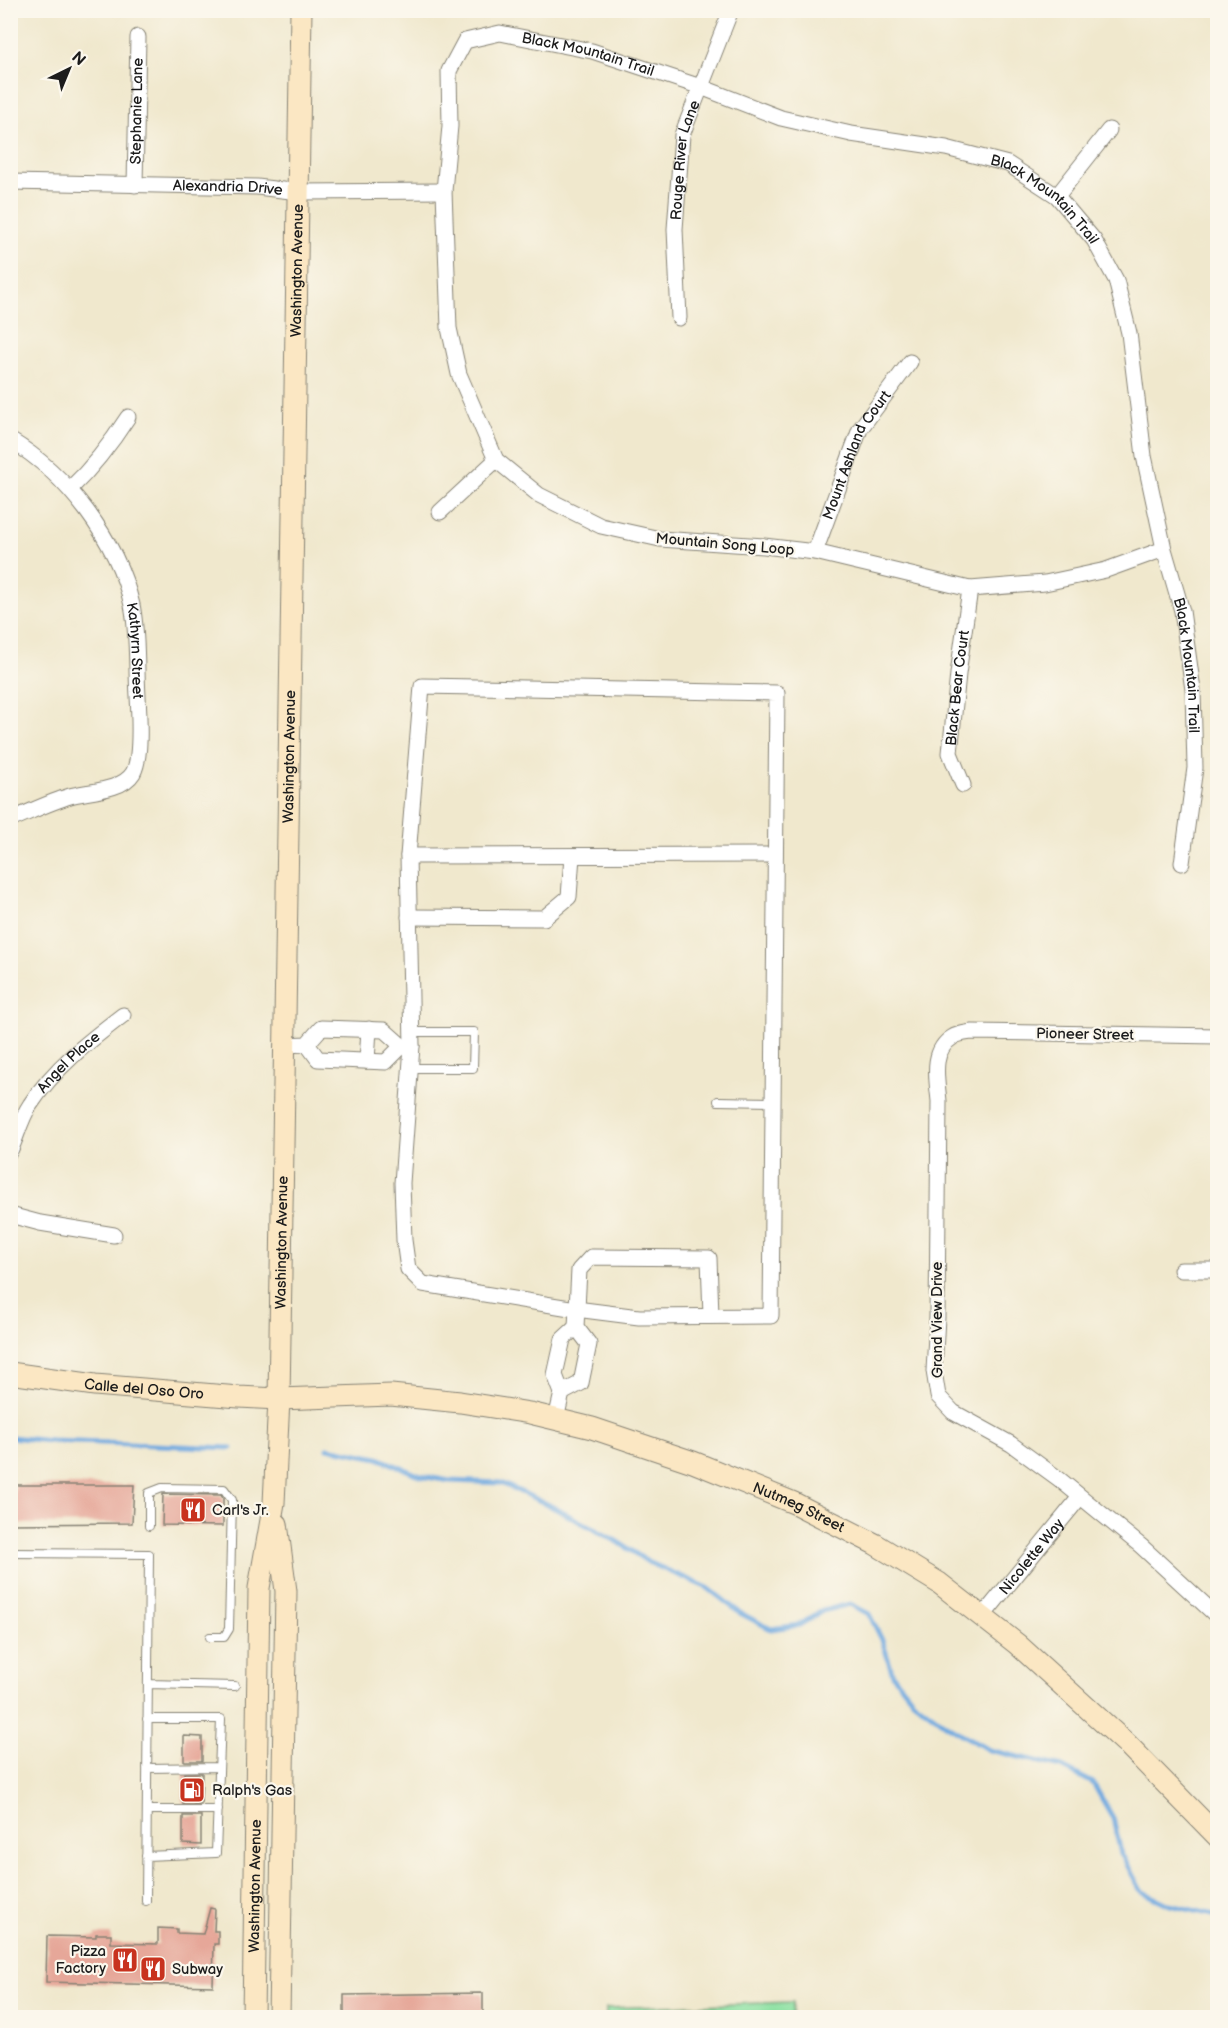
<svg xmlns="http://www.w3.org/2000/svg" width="1228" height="2028" viewBox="0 0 1228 2028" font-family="'Balsamiq Sans',sans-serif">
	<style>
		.green { fill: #8de1a3; stroke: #547e60; stroke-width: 1.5 }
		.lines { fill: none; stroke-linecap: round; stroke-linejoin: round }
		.stream { stroke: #70a9df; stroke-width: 5 }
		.building { fill: #e6a799 }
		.service-casing { stroke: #868274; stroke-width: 10 }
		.minor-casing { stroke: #868274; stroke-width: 17 }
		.secondary-casing { stroke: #868274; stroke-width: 23 }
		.service { stroke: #fff; stroke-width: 8 }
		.minor { stroke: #fff; stroke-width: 15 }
		.secondary { stroke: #fbe7c3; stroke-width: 21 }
		.labels { text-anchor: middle; stroke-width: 4.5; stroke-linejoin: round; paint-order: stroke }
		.street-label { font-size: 15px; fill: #1c1c1c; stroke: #fbf7ec }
		.poi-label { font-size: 15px; fill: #1c1c1c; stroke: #fbf7ec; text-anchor: start }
	</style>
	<rect width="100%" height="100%" fill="#fbf7ec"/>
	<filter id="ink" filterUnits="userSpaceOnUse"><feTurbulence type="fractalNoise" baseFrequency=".0167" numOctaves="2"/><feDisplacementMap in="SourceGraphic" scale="12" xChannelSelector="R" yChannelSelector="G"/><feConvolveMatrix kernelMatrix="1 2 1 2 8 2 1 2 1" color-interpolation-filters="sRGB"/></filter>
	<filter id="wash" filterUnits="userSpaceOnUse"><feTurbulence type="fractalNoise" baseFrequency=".008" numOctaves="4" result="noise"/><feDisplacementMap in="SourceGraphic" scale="24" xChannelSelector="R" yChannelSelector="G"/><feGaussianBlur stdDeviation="1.35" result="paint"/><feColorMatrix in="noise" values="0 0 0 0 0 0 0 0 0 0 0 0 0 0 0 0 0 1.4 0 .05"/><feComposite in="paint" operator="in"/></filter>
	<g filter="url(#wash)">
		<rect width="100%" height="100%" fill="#f0e8cd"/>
		<path class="green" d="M793,2002L792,2017H606V2008Z"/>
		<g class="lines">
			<path class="stream" d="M10,1437L51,1441L232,1448
				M328,1448L378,1458L421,1476L450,1481L501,1483L547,1504L618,1542L648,1562L708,1588L740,1613L771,1629L799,1625L822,1611L850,1604L869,1614L882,1640L893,1675L913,1700L946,1725L989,1750L1062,1767L1093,1783L1113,1818L1121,1853L1141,1891L1170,1905L1218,1916"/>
		</g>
		<g id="blocks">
			<path class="building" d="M15,1485H134L132,1523L10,1524Z
				M163,1494L221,1495L223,1498V1526L162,1525Z
				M184,1736L202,1737V1761H184Z
				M184,1773H202L201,1804H183Z
				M183,1816H201V1845L183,1844Z
				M210,1908L215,1909L214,1931H218V1944H214L213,1986L46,1982L47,1936L96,1937V1934H111V1943L158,1944V1928L177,1929V1933L203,1934Z
				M483,1993V2018H344V1995Z"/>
		</g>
	</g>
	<g filter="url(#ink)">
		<use href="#blocks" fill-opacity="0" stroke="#868274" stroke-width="1.5"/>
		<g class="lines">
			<defs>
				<path id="service" d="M411,1068H473L474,1032H411
					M718,1101L773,1102
					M149,1526V1493L162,1488L224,1489L232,1500L229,1629L224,1637H210
					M10,1553L149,1554L146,1901
					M148,1684L235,1686
					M147,1768L219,1767
					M147,1810H218
					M146,1856L216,1853L221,1719H147"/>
				<g id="minor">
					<path id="s1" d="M10,182L257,187L299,192L444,191"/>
					<path id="s2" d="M135,185L138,37"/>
					<path d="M1057,196L1109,130"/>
					<path id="s3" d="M679,318L675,229L682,135L731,10"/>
					<path id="s4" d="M10,440C67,474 117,540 132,605C138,633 136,667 138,696C139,716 142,757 133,773C122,791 88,791 70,796C50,802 30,812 10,820"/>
					<path d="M70,489C94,466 110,445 128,417"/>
					<path d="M440,512L496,460"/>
					<path id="s5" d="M1164,549L1106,570L1045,583L970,589L815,552L764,546L660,539L601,526L539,495L496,460L459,374L449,328L444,191L450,126L449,71L465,41L500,33L592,51L701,87L781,118L851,134L946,148L1008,164L1057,196L1094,240L1116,280L1129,333L1144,456L1164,549L1182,611L1193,690L1195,768L1182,863"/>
					<path id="s6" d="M815,552L860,429L910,362"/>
					<path d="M422,686L777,693L771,1316L639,1317L576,1309L423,1284L408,1269L404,1240L402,1183L412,1046L408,856Z"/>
					<path id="s7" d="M963,785L950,753L958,674L970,589"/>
					<path d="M408,856L775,855"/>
					<path d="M409,917L544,918L569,897L572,856"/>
					<path d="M1218,1036L972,1032C966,1033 957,1034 953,1037C930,1051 937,1079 939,1101L937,1317L934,1371L938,1396L953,1412L1011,1444L1059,1479L1141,1546L1218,1617"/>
					<path d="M307,1044L318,1059L386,1062L402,1046"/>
					<path d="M284,1045L307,1044L321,1028L384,1030L402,1046H412"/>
					<path d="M367,1061L369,1029"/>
					<path id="s8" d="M10,1151C17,1136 21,1118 30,1105C54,1068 89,1041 123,1015"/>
					<path d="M10,1215L40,1223L114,1235"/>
					<path d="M1181,1270H1218"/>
					<path d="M562,1393L581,1383L589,1344L576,1327L579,1270L591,1257L709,1258L711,1316"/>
					<path d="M556,1419L562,1393L555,1375L563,1339L576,1327"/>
					<path id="s9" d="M982,1617L1080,1497"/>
				</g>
				<g id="secondary">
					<path id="s10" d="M10,1373L95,1385L239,1397L279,1399L391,1395L460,1402L530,1413L592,1428L693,1462L794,1503L875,1544L939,1583L1017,1644L1128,1745L1218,1837"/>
					<path d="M277,1524L286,1591L279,2018"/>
					<path id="s11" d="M253,2018L259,1588L274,1503L279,1399L301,10"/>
				</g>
			</defs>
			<use href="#service" class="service-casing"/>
			<use href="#minor" class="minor-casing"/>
			<use href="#secondary" class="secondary-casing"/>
			<use href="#service" class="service"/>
			<use href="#minor" class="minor"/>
			<use href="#secondary" class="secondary"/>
		</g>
	</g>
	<defs>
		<symbol id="restaurant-square" viewBox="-11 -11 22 22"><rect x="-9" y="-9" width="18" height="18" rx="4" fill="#c8321e" stroke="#fbf7ec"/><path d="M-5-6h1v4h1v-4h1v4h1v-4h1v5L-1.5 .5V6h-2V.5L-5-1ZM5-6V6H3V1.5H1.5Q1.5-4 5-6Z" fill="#fff"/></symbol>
		<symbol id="fuel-square" viewBox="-11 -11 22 22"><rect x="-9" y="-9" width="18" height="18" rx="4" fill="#c8321e" stroke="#fbf7ec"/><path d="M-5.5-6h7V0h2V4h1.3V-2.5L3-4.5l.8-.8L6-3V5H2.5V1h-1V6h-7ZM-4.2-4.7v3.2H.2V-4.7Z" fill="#fff"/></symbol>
	</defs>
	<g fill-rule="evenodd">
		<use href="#restaurant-square" x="178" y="1495" width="30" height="30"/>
		<use href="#fuel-square" x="177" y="1775" width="30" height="30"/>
		<use href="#restaurant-square" x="110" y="1945" width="30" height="30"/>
		<use href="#restaurant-square" x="138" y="1954" width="30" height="30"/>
	</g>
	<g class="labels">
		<g class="street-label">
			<text dy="5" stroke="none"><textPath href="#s5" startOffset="1258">Black Mountain Trail</textPath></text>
			<text dy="5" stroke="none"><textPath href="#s2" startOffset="74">Stephanie Lane</textPath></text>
			<text dy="5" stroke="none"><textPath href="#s3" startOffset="159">Rouge River Lane</textPath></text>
			<text dy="5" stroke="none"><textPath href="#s1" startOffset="218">Alexandria Drive</textPath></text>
			<text dy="5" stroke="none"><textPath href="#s5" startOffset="1744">Black Mountain Trail</textPath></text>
			<text dy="5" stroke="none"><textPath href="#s11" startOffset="1749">Washington Avenue</textPath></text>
			<text dy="5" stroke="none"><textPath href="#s6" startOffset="106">Mount Ashland Court</textPath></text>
			<text transform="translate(725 544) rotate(5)" y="5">Mountain Song Loop</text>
			<text dy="5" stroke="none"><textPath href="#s4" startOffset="256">Kathyrn Street</textPath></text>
			<text dy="5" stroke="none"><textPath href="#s5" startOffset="2248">Black Mountain Trail</textPath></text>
			<text dy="5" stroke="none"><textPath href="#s7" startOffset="100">Black Bear Court</textPath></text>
			<text dy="5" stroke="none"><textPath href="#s11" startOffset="1263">Washington Avenue</textPath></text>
			<text transform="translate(1085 1034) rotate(1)" y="5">Pioneer Street</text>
			<text dy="5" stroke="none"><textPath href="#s8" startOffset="108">Angel Place</textPath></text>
			<text dy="5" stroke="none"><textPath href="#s11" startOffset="777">Washington Avenue</textPath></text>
			<text transform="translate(937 1320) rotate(-90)" y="5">Grand View Drive</text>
			<text dy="5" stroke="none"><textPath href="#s10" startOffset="135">Calle del Oso Oro</textPath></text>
			<text dy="5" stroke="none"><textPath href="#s10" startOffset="808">Nutmeg Street</textPath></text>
			<text dy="5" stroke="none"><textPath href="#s9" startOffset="78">Nicolette Way</textPath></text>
			<text dy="5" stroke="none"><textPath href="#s11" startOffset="132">Washington Avenue</textPath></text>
		</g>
		<g class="poi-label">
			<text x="212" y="1515">Carl's Jr.</text>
			<text x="212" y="1795">Ralph's Gas</text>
			<text x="106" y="1956" text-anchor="end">Pizza<tspan x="106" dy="17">Factory</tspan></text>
			<text x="172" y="1974">Subway</text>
		</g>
	</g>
	<rect width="1228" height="2028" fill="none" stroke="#fbf7ec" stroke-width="36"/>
	<g transform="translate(69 69) rotate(43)" stroke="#fbf7ec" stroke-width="4.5" paint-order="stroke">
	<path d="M0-4.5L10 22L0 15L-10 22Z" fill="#1c1c1c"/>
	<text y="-9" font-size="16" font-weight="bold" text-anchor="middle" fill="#1c1c1c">N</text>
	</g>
</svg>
